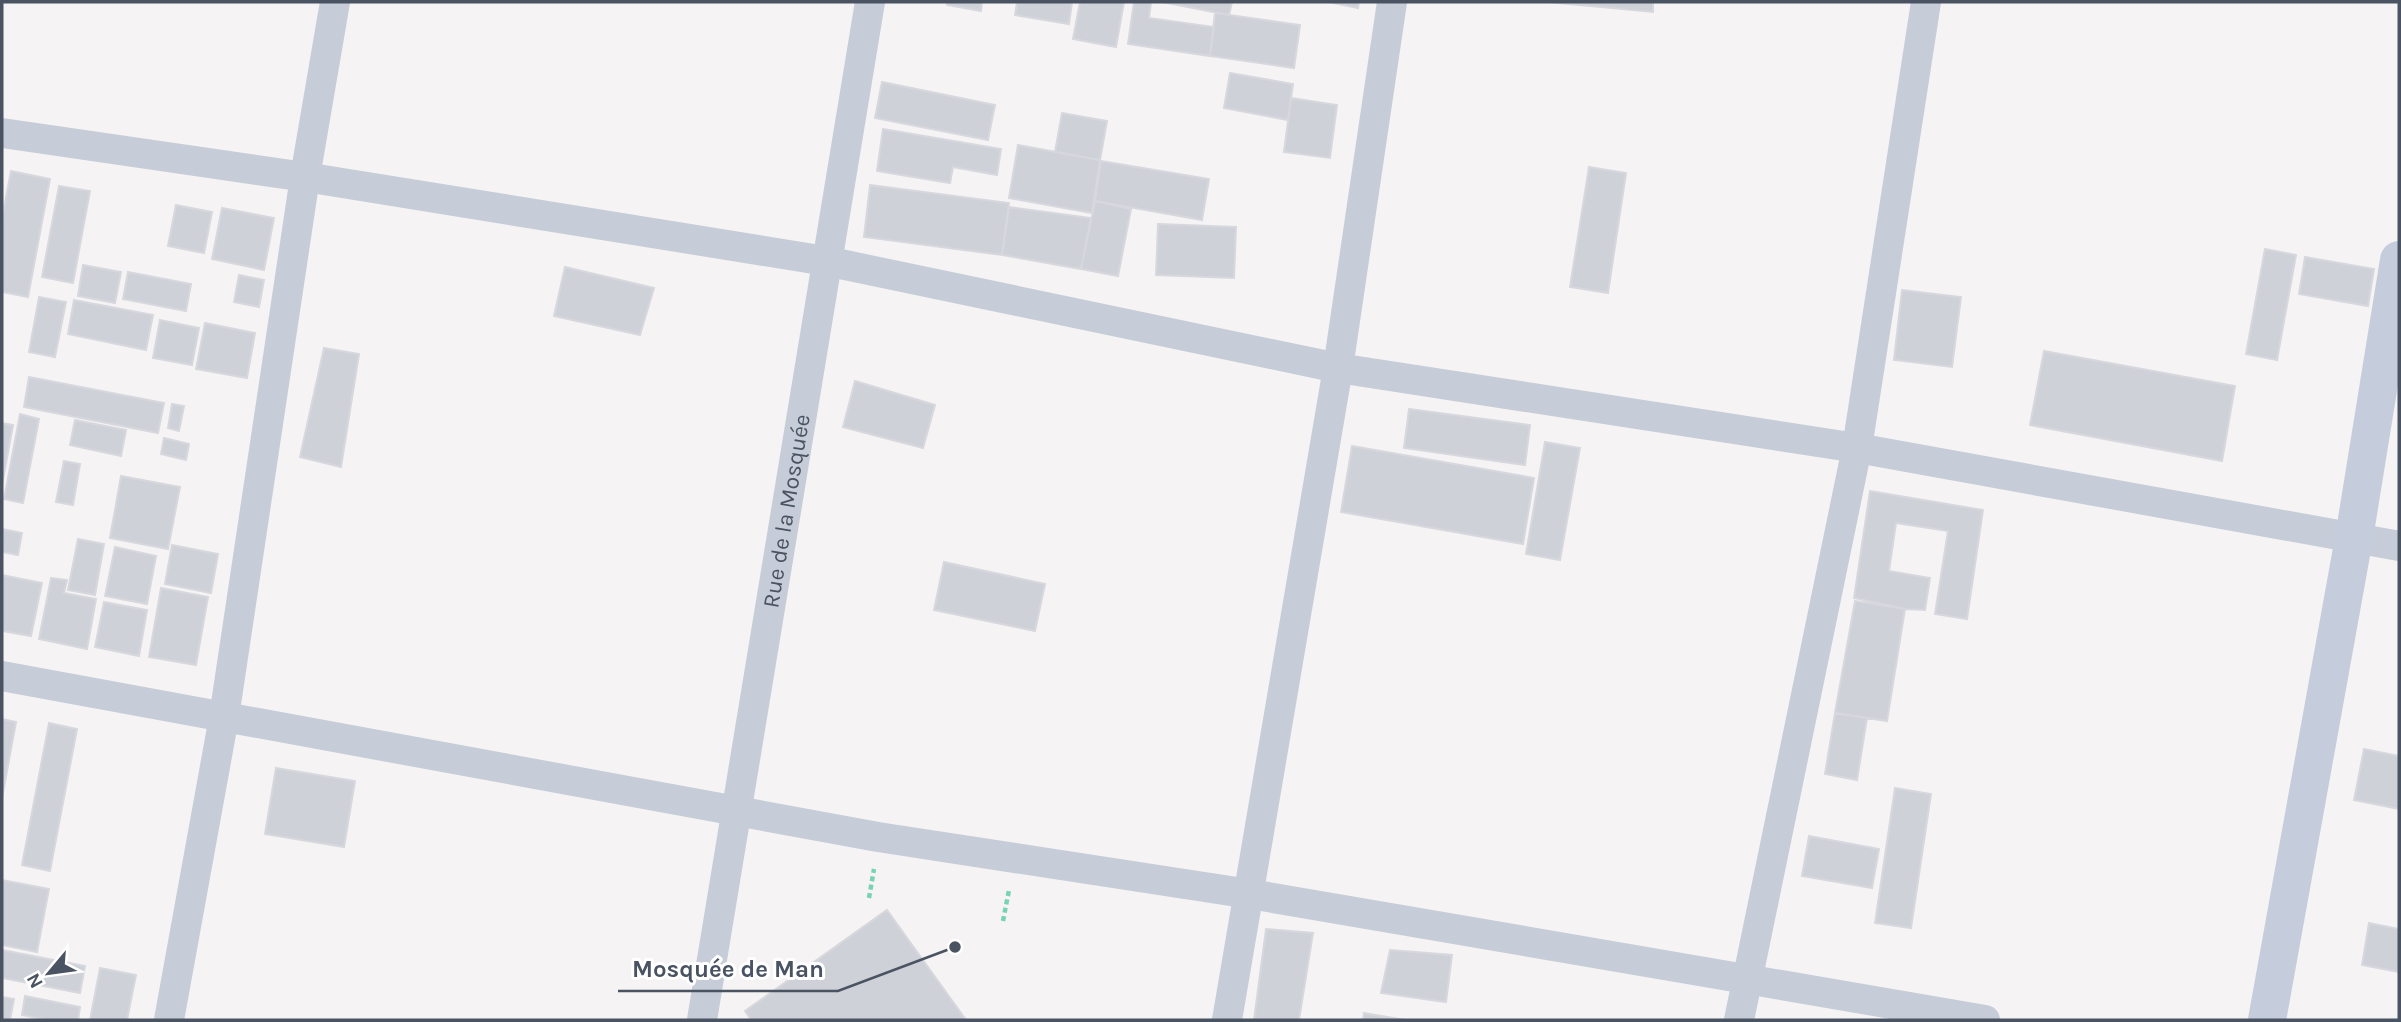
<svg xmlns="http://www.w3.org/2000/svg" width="2401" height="1022" viewBox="0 0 2401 1022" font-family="Karla,sans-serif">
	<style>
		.building { fill: #cfd1d8; stroke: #d7d8de; stroke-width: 2 }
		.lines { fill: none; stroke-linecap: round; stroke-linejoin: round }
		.path { stroke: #76d4b3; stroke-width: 4.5; stroke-dasharray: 5 3.5; stroke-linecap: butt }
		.street { stroke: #c6cdd8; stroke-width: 30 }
		.secondary { stroke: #c5cddc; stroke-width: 38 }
		.labels { text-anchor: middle; stroke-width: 6; stroke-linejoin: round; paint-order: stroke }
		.street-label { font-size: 23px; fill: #495362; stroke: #fff }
		.leader { fill: none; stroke: #495362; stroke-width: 2.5 }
		.callout-dot { fill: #495362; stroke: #fff; stroke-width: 2.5 }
		.callout-label { font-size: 24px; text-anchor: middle; font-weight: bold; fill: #495362; stroke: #fff; stroke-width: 6; stroke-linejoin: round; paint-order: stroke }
	</style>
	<rect width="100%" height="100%" fill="#f5f3f3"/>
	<path class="building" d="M947,2H982L981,11L947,5Z
		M1017,2H1072L1069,24L1015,15Z
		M1080,2H1124L1116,47L1073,39Z
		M1134,2H1151L1149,18L1214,27L1210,56L1128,44Z
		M1162,2H1232L1229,15Z
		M1329,2H1359L1358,8Z
		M1548,2H1653V12Z
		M1215,13L1300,25L1294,68L1210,56Z
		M1230,73L1293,84L1288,120L1224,108Z
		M882,82L995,105L988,140L875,118Z
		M1291,98L1337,105L1330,158L1284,152Z
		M1062,113L1107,121L1100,160L1055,152Z
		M883,129L1001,149L997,175L953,167L950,183L877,171Z
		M1018,145L1100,160L1092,213L1009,198Z
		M1101,161L1209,179L1202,220L1095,201Z
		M1589,167L1626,173L1608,293L1570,287Z
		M11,171L50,179L28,297L2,292V219Z
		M870,185L1009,203L1002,255L864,237Z
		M59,186L90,191L73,283L42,277Z
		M1095,201L1131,209L1118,276L1081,269Z
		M176,205L212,212L204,253L168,246Z
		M1009,207L1091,218L1081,269L1002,255Z
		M222,208L274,218L264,270L212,259Z
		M1158,224L1236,227L1234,278L1156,275Z
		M2265,249L2296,255L2277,360L2246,354Z
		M2305,257L2374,269L2368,306L2299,294Z
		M83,265L121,272L115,303L78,296Z
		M565,267L654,288L640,335L554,316Z
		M128,272L191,284L186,311L123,299Z
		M239,275L264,280L259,307L234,302Z
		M1902,290L1961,297L1952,367L1894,360Z
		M39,297L66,302L55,357L29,352Z
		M74,300L153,315L146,350L68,334Z
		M160,320L199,328L192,365L153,358Z
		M205,323L255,333L247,378L196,369Z
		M324,348L359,354L341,467L300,457Z
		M2044,351L2235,386L2222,461L2030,425Z
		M29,377L164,403L158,433L24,407Z
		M855,381L935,405L923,448L843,427Z
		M172,404L184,406L179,431L168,428Z
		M1409,409L1530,425L1525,465L1404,448Z
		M20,414L39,419L23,503L4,499Z
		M75,420L126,430L121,456L70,445Z
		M2,423L13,425L2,485Z
		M164,438L189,444L186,460L161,454Z
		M1545,442L1580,448L1560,560L1526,554Z
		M1352,446L1534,478L1523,544L1341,512Z
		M64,461L80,464L73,505L56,502Z
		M121,476L180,487L168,549L110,538Z
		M1870,491L1983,510L1967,619L1935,614L1948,531L1896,523L1889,571L1930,578L1925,610L1905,609L1854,598Z
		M2,529L22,533L18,555L2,552Z
		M78,539L104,544L95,595L68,590Z
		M172,545L218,554L211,593L165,584Z
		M115,547L156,556L147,604L105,596Z
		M944,562L1045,584L1035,631L934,610Z
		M2,575L42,583L31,636L2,631Z
		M51,578L67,580L64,593L96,599L87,649L39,639Z
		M161,588L208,597L196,665L149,657Z
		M1855,601L1905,609L1887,721L1835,713Z
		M104,602L147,610L139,656L95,647Z
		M1835,713L1867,718L1857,780L1825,774Z
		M2,719L16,722L2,798Z
		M49,723L77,729L50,871L22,865Z
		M2364,749L2399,756V809L2354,800Z
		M276,768L355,781L344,847L265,834Z
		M1895,788L1931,794L1911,928L1875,923Z
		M1809,836L1879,849L1872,888L1802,876Z
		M2,880L49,889L37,952L2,945Z
		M887,910L966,1020H751L745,1011Z
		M2369,923L2399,929V972L2362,965Z
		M1266,929L1313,933L1299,1020H1254Z
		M2,950L85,966L80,993L2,978Z
		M1390,950L1452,955L1446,1002L1381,993Z
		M100,968L136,975L127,1020H90Z
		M25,996L80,1007L78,1020H48L22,1015Z
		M2,997L14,999L10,1020H2Z
		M1364,1013L1405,1020H1363Z"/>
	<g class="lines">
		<path class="path" d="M869,898L874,869
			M1003,921L1009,890"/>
		<g class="street">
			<path d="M2,133L305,177L826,261L1338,368L1857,448L2399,546"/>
			<path d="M2,676L878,837L1250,894L1985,1020"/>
			<path d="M169,1020L224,717L305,177L335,2"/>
			<path id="s1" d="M702,1020L870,2"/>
			<path d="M1227,1020L1338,368L1392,2"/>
			<path d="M1739,1020L1857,448L1926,2"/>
		</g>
		<path class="secondary" d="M2267,1020L2354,538L2399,260"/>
	</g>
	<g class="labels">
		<g class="street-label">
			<text dy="8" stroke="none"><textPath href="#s1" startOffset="516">Rue de la Mosquée</textPath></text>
		</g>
	</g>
	<path class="leader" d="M955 947L838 991H618"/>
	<circle class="callout-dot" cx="955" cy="947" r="7"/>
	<g class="callout-label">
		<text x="728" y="977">Mosquée de Man</text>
	</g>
	<rect width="2401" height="1022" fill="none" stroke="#495362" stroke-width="7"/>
	<g transform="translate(49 973) rotate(241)" stroke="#ffffff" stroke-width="5" paint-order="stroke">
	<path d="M0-5L12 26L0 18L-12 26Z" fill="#495362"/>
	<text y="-10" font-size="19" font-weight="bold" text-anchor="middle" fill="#495362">N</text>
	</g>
</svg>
